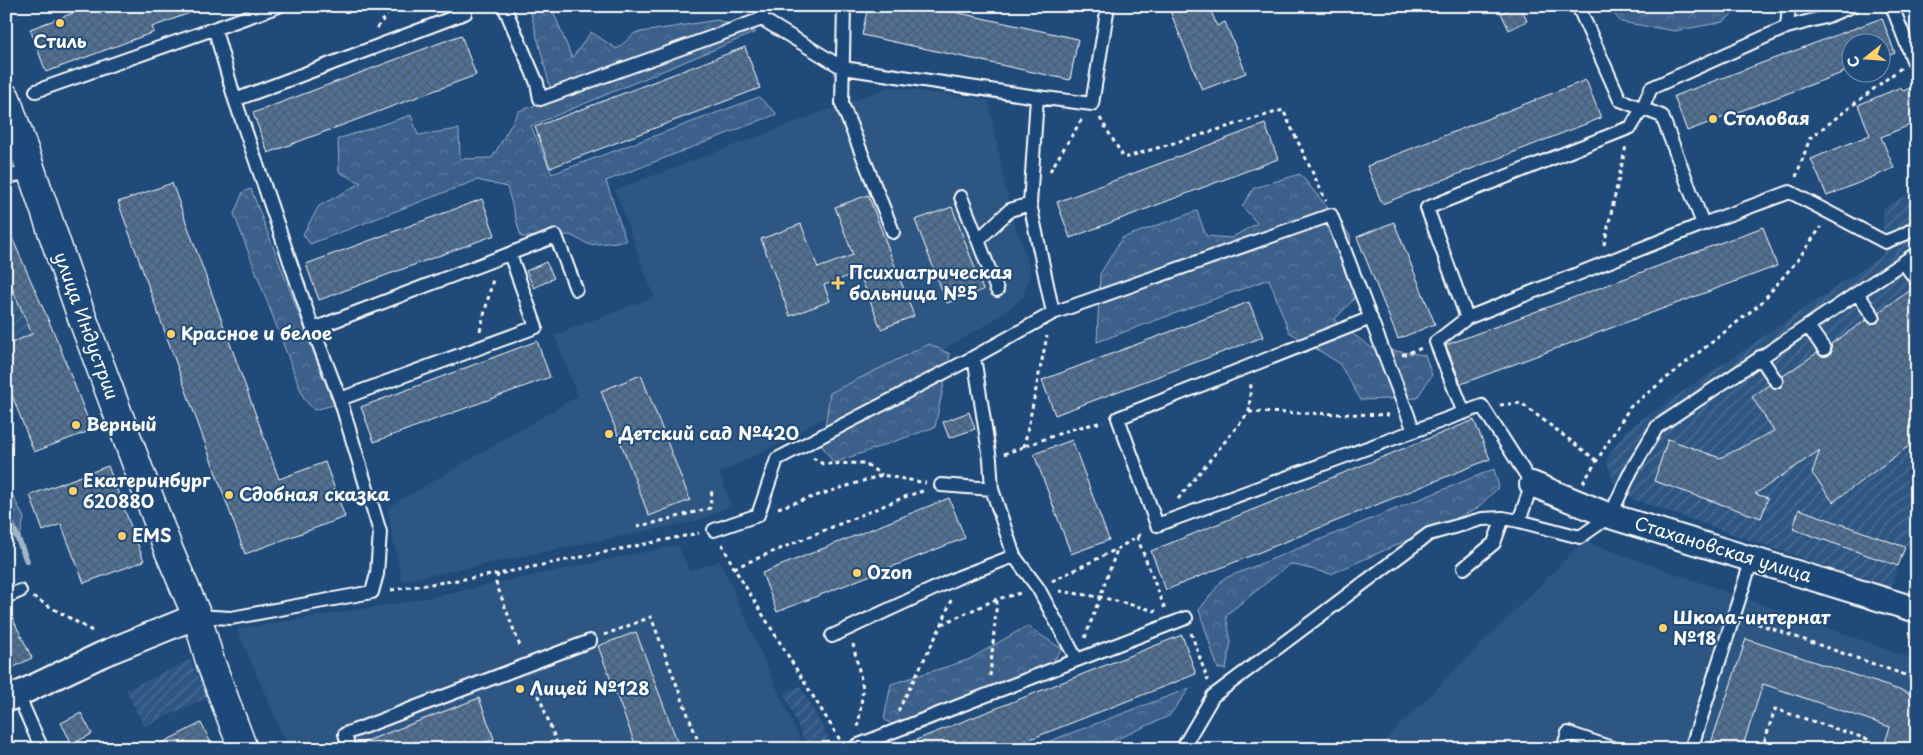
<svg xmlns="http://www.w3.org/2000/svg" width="1923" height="755" viewBox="0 0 1923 755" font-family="'Playpen Sans',sans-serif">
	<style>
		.built { fill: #2e5683 }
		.industrial { fill: url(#industrial-furrows) }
		.forest { fill: url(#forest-crowns); stroke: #9eb0c5 }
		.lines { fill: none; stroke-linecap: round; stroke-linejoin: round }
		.stream { stroke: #a3b5c8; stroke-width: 6 }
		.building { fill: url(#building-cross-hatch); stroke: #fff }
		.lane-casing { stroke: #fff; stroke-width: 16 }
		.street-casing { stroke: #fff; stroke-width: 28 }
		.secondary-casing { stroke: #fff; stroke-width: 31 }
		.path { stroke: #fff; stroke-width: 3; stroke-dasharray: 4 4; stroke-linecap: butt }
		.lane { stroke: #1f4a7a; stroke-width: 12 }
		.street { stroke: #1f4a7a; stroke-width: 24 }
		.secondary { stroke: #1f4a7a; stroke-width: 28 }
		.poi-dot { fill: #ffd166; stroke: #1f4a7a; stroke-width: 2 }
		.labels { text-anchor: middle; stroke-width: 4; stroke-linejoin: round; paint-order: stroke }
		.poi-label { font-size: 18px; font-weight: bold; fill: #fff; stroke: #1f4a7a; text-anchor: start }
		.street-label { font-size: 18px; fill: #fff; stroke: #1f4a7a }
	</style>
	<defs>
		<pattern id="industrial-furrows" width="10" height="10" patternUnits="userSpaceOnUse" patternTransform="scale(1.25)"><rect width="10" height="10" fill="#2e5683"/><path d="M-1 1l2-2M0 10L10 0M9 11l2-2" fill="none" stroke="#4d6f96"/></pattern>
		<pattern id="forest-crowns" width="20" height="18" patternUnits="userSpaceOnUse" patternTransform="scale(1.25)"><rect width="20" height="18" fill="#3c618b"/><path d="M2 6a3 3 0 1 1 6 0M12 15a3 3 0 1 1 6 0" fill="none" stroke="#59799c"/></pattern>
		<pattern id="building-cross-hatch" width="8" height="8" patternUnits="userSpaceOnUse" patternTransform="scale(1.25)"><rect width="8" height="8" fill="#507197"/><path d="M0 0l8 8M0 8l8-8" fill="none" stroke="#4e5b6a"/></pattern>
	</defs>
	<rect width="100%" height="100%" fill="#1f4a7a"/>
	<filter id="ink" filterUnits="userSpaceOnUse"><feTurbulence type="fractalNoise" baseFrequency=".02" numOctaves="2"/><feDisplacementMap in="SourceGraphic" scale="10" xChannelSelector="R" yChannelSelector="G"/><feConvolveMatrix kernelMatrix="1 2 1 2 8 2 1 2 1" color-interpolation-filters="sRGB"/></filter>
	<g filter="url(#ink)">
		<path class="built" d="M889,87L988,100L1010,210L1030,269L1024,297L990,323L776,445L720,473L731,506L696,521L402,581L387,508L578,396L554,335L654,297L615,190Z
			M1584,541L1917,660V749H1376Z
			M678,545L689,571L720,561L804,749H289L237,629L406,602Z"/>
		<path class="industrial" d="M1917,189V551L1905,547L1890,589L1635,500L1614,483L1606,460L1625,431L1883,255V208Z
			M6,224L58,342L6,365Z
			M190,660L208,697L144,727L126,690Z
			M800,686L835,749H808L784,693Z"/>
		<path class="forest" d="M529,6H551L572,58L591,32L617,49L635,33L717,20L756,32L531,126L552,174L759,97L777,114L606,181L626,241L590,245L570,235L521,237L507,187L477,180L310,244L303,234L319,206L361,183L339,172L338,139L411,115L418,135L459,129L460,159L492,158L519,111L553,99Z
			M1612,6H1742L1723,22L1675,31L1621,22L1609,8Z
			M1300,174L1350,235L1354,299L1334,320L1372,348L1425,355L1432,375L1417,398L1361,400L1339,363L1289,332L1269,279L1097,342L1100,274L1122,238L1197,211L1206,236L1231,238L1257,223L1242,206L1254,188Z
			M251,189L334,405L314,410L304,399L234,214L243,192Z
			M929,344L950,354L935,427L834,463L822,446L830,393Z
			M1494,469L1499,487L1475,510L1331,574L1290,564L1226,615L1231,642L1226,669H1218L1199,610L1223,579Z
			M6,482L24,518L20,537L6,535Z
			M1027,626L1062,649L1038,682L907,735L884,719L891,684L968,660Z
			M1190,688L1169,716L1094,749H1029Z"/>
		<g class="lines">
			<path class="stream" d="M6,510L27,561"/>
		</g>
		<path class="building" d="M92,6H145L146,11L160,6H202L203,8L152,27L154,32L46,72L30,29Z
			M868,6H927L1078,39L1070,80L862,35Z
			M1168,6H1209L1217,26L1225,22L1246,73L1202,90Z
			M1517,6H1521L1527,21L1509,30L1501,13Z
			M1882,18L1895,53L1880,59V42H1850V70L1687,131L1674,96Z
			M461,35L476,75L268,153L253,113Z
			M745,47L760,88L550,168L535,127Z
			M1586,80L1601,118L1382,204L1367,166Z
			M1917,85V122L1881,137L1894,168L1827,196L1811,159L1870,135L1858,105L1901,87L1903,91Z
			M1265,124L1278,159L1070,238L1057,202Z
			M172,183L279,479L325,462L345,517L245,554L118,202Z
			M868,195L914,316L881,329L859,272L824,285L830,301L790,316L761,239L801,224L818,268L853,255L835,207Z
			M482,199L495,235L319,300L306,264Z
			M952,207L983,290L947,303L915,220Z
			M1394,222L1435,324L1398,339L1357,237Z
			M6,224L58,342L92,430L34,452L6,380V345L32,334L6,274Z
			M1763,227L1777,266L1461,384L1446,345Z
			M546,262L554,278L534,288L526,271Z
			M1914,288L1917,289V440L1833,502L1812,473L1820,450L1755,494L1768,498L1761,518L1654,481L1668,439L1720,458L1774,431L1752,397L1769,385L1776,389L1781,387L1784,381L1783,376L1817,353L1821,356H1828L1832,352L1831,344L1866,320L1870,324L1877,323L1880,319V311Z
			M1249,302L1263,337L1055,415L1042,380Z
			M537,341L550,377L374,442L361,407Z
			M641,375L690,500L649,516L601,391Z
			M969,412L975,429L949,438L943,422Z
			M1474,420L1490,459L1166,590L1151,551Z
			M1072,440L1109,540L1071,554L1034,454Z
			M108,466L144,561L84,583L61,524L43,531L30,495Z
			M949,498L965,538L777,612L762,573Z
			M1799,509L1905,547L1898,566L1793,529Z
			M6,605L32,658L6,671Z
			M636,632L680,749H637L598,646Z
			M1182,635L1196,674L1005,749H893Z
			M1746,639L1917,696V749H1883L1890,727L1763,684L1742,749H1728L1711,743Z
			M479,698L494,739L468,749H357L356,745Z
			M81,713L92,734L72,744L61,723Z
			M201,723L211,743L198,749H150Z"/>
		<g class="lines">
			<defs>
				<path id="lane" d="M504,6L537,83L540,99L762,19
					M762,6V19
					M844,6L842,104L893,232
					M1578,6L1620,100L1662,116L1703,224
					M1892,6L1913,60
					M762,19L843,68L1037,97
					M1787,27L1789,6
					M36,91L279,6
					M235,100L465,13V6
					M6,178L32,170
					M961,197L978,240L1010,210L1030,204
					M978,240L997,290
					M1903,262L1917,281
					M1857,293L1873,316
					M1053,313L1331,215L1414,431
					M1467,318L1427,208L1631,127L1643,107L1651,88L1787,27L1825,17L1852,6
					M1808,326L1824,349
					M313,329L556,236L576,289
					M974,357L990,459L992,489L1014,556
					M1760,357L1776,381
					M340,399L536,327L510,254
					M1464,413L1436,342L1467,318L1703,224L1790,192L1885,242L1905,234L1917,226
					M941,485L992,489
					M1519,521L1580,537L1610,516L1631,471L1657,427L1917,253
					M714,530L758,515L777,459L974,357L1053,313L1030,204L1037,97L1092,104L1108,6
					M1464,568L1494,543L1503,518
					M6,597L20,591
					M197,616L231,618L372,592L377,574L380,532L340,399L313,329L235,100L215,30
					M832,636L959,577L1014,556L1038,588L1077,660L856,746
					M1077,660L1186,618
					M18,695L42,749
					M349,749L345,734L590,641
					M1182,749L1213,696L1429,534L1482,519L1503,518L1519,521L1532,484L1482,406L1157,525L1118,418L1371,318
					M1563,749L1568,733L1615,749
					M1691,749L1752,559"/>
				<path id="street" d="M1532,484L1610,516L1917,610
					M6,700L103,654L197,616"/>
				<path id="secondary" d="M6,98L79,309L169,551L197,616L210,661L243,749"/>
			</defs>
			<use href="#lane" class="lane-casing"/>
			<use href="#street" class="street-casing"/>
			<use href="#secondary" class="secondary-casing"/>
			<path class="path" d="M204,6L208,13
				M377,28L393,6
				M1100,118L1124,158L1283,110L1326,201
				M1050,171L1082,119
				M1796,177L1810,138L1901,68
				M1604,245L1626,146
				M480,331L493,279
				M1402,355L1422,348
				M1500,405L1521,403L1596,460
				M1249,412L1391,415
				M1024,447L1047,336
				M1004,454L1072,429L1103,422
				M813,458L823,464L864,463L882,475
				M1583,483L1630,407L1760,304L1796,262L1821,227
				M1178,499L1249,412L1251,384
				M778,508L882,475L926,483
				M637,526L654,523L710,508L712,489
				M1137,537L1165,609
				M722,544L734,568L840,740
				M734,568L907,496L926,490
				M498,574L496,583L521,649
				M1052,581L1117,549L1143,533
				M391,590L498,574L699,533
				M1059,591L1100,597L1156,611
				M33,597L94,632
				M1750,621L1917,679
				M942,624L997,599L1021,593
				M1191,633L1208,681
				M604,635L651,617L701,749
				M1085,638L1117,550
				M853,644L863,688L858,729
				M990,676L997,600
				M533,680L559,749
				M898,711L942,624L951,600
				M1762,749L1775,709L1867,739L1864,749"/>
			<use href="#lane" class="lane"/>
			<use href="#street" class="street"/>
			<use href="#secondary" class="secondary"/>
		</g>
	</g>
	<g class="poi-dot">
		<circle cx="60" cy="23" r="5"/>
		<circle cx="1713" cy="119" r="5"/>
		<path d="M835.5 275.5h5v5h5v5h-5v5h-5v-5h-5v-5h5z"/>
		<circle cx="171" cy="334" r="5"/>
		<circle cx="76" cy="425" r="5"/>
		<circle cx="609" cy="434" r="5"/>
		<circle cx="73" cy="491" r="5"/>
		<circle cx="229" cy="495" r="5"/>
		<circle cx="122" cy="536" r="5"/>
		<circle cx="857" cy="573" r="5"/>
		<circle cx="1663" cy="628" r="5"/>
		<circle cx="520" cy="689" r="5"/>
	</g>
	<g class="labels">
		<g class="poi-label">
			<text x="60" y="48" text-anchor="middle">Стиль</text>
			<text x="1723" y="125">Столовая</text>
			<text x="849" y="279">Психиатрическая<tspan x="849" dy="21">больница №5</tspan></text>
			<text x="181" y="340">Красное и белое</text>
			<text x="86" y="431">Верный</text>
			<text x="619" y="440">Детский сад №420</text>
			<text x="83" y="487">Екатеринбург<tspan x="83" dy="21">620880</tspan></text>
			<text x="239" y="501">Сдобная сказка</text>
			<text x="132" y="542">EMS</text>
			<text x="867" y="579">Ozon</text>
			<text x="1673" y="624">Школа-интернат<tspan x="1673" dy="21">№18</tspan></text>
			<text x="530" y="695">Лицей №128</text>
		</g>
		<g class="street-label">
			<text transform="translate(86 326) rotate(70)" y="6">улица Индустрии</text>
			<text transform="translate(1723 550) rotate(17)" y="6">Стахановская улица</text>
		</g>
	</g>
	<rect width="1923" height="755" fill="none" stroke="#1f4a7a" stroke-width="25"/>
	<rect x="12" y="12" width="1898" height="730" fill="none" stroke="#fff" stroke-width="2" filter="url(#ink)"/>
	<g transform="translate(1866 58) rotate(253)"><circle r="24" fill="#1f4a7a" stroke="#7992af"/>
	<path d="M0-4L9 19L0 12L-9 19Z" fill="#ffd166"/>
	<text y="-8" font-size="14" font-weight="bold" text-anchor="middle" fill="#ffffff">С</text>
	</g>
</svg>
